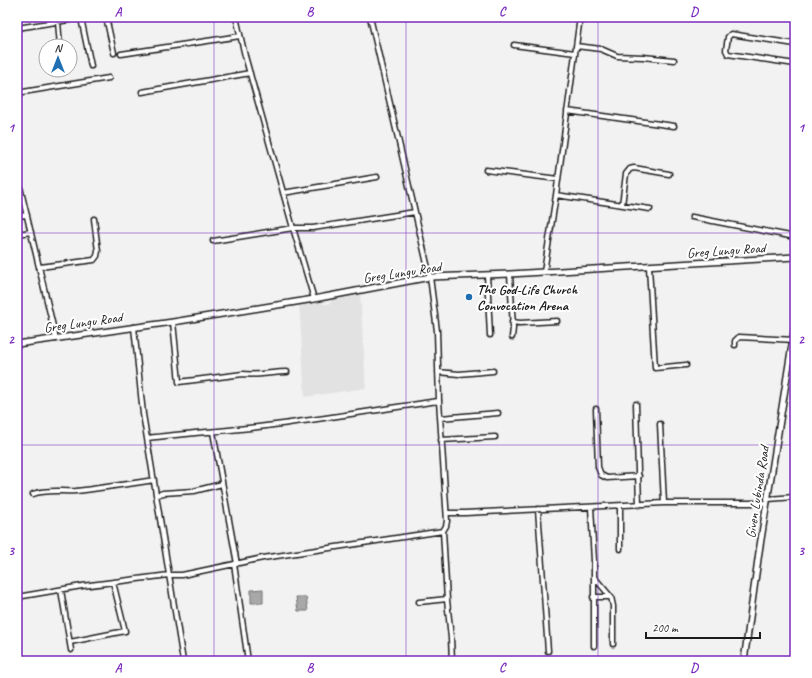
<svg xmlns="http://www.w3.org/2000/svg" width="812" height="678" viewBox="0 0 812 678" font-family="Caveat,sans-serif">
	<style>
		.built { fill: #e2e2e2 }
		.water { fill: #a8a8a8; stroke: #707070 }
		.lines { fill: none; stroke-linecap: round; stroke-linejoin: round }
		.minor-casing { stroke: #1c1c1c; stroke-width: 7 }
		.tertiary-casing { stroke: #1c1c1c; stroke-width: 8 }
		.minor { stroke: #fff; stroke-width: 4 }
		.tertiary { stroke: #fff; stroke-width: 5 }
		.grid { fill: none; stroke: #7b2cbf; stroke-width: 1; stroke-opacity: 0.55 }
		.poi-dot { fill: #1f6fb2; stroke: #fff; stroke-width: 1.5 }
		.labels { text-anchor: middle; stroke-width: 4; stroke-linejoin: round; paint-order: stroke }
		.street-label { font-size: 14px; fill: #1c1c1c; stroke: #fff }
		.poi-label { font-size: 14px; font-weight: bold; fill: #1c1c1c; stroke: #fff; text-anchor: start }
		.neatline { fill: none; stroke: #7b2cbf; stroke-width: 1.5 }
		.grid-label { font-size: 13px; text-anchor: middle; font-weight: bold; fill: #7b2cbf }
	</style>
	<rect width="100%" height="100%" fill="#f2f2f2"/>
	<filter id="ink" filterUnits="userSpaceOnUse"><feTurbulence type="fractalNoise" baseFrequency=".025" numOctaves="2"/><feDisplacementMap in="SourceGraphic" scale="8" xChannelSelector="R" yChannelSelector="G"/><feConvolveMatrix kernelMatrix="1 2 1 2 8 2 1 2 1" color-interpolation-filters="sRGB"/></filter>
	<g filter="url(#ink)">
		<path class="built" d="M360,291L366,388L305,397L299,301H318L324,304H329L333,298Z"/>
		<path class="water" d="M263,589V603H251V590Z
			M296,597H306L308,611H298Z"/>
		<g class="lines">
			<defs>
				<path id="minor" d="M106,17L114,53
					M236,17L245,56L293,228L314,299
					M370,17L430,277L437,331L439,401L447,521L446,526L443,531L447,600L451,638L452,661
					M81,18L91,66
					M58,22L60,46
					M17,28L88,17
					M795,44L731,34L728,37L726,50L728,54L795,64
					M514,45L575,53
					M576,46L601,49L617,56L643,57L674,60
					M121,54L240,36
					M142,92L250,73
					M17,93L109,78
					M567,111L674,126
					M486,170L558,179
					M17,174L56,339
					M283,193L377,177
					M556,195L650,209
					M622,205L626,174L630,169L634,168L669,174
					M17,216L27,215
					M692,217L795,237
					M17,234L31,232
					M213,241L293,228H313L415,212
					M40,267L94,260L97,256L98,251L94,219
					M649,267L655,368L686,365
					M544,272L556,195L580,17
					M510,274L513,328L512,337
					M487,275L490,335
					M173,322L179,382L243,374C257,376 273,372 287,372
					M512,322L520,323L557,321
					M134,327L143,414L183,661
					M735,345V341L739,337L795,340
					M438,372L459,374L493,371
					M636,404L639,505
					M596,409L598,467L601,475L607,478L639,476
					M440,418L498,413
					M660,424L664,503
					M213,432L237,564
					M148,438C187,433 227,431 266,426C324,419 381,409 439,401
					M441,440L495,437
					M33,494C47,489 61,492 76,491C102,488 128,484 154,480
					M157,495L163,493L194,491L222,484
					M768,499L795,497
					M591,507L594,561V646
					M538,509L548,651
					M447,513H465L664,503H767
					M620,549V506
					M234,564L248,661
					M594,577L611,597L613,606V644
					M61,590L71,650
					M17,597L82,586L169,575H182L263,558L443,531
					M593,597H611
					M419,602L447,599
					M70,642L125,631L113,582"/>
				<path id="tertiary" d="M17,344L173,322L314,299L430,277L510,274L795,257
					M744,661L759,552L795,326"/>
			</defs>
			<use href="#minor" class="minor-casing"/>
			<use href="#tertiary" class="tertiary-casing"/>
			<use href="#minor" class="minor"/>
			<use href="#tertiary" class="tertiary"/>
		</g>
	</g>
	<path class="grid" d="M214,17V661M406,17V661M598,17V661M17,233H795M17,445H795"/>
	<circle class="poi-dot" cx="469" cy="297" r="4"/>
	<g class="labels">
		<g class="street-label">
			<text transform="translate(726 250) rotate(-4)" y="5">Greg Lungu Road</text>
			<text transform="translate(402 272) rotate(-9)" y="5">Greg Lungu Road</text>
			<text transform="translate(83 322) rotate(-8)" y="5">Greg Lungu Road</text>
			<text transform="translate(757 492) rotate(-81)" y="5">Given Lubinda Road</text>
		</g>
		<g class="poi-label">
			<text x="477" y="294">The God-Life Church<tspan x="477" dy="16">Convocation Arena</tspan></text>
		</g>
	</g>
	<rect width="812" height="678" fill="none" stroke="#fff" stroke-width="44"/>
	<g transform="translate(58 58)"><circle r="19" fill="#ffffff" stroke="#a4a4a4"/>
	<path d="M0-3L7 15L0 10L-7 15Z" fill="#1f6fb2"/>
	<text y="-6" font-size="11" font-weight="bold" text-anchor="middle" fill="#1c1c1c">N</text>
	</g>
	<path d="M646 632v6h114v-6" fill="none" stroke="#1c1c1c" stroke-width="2"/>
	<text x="652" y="632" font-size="12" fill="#1c1c1c" stroke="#ffffff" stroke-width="3" paint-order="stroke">200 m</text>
	<rect x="22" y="22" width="768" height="634" class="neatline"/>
	<g class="grid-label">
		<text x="118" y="16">A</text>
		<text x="310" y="16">B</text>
		<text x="502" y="16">C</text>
		<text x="694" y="16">D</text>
		<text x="11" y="132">1</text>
		<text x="801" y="132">1</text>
		<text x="11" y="344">2</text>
		<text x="801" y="344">2</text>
		<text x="11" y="555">3</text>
		<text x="801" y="555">3</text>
		<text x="118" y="672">A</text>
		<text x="310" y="672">B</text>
		<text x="502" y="672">C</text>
		<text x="694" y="672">D</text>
	</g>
</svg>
